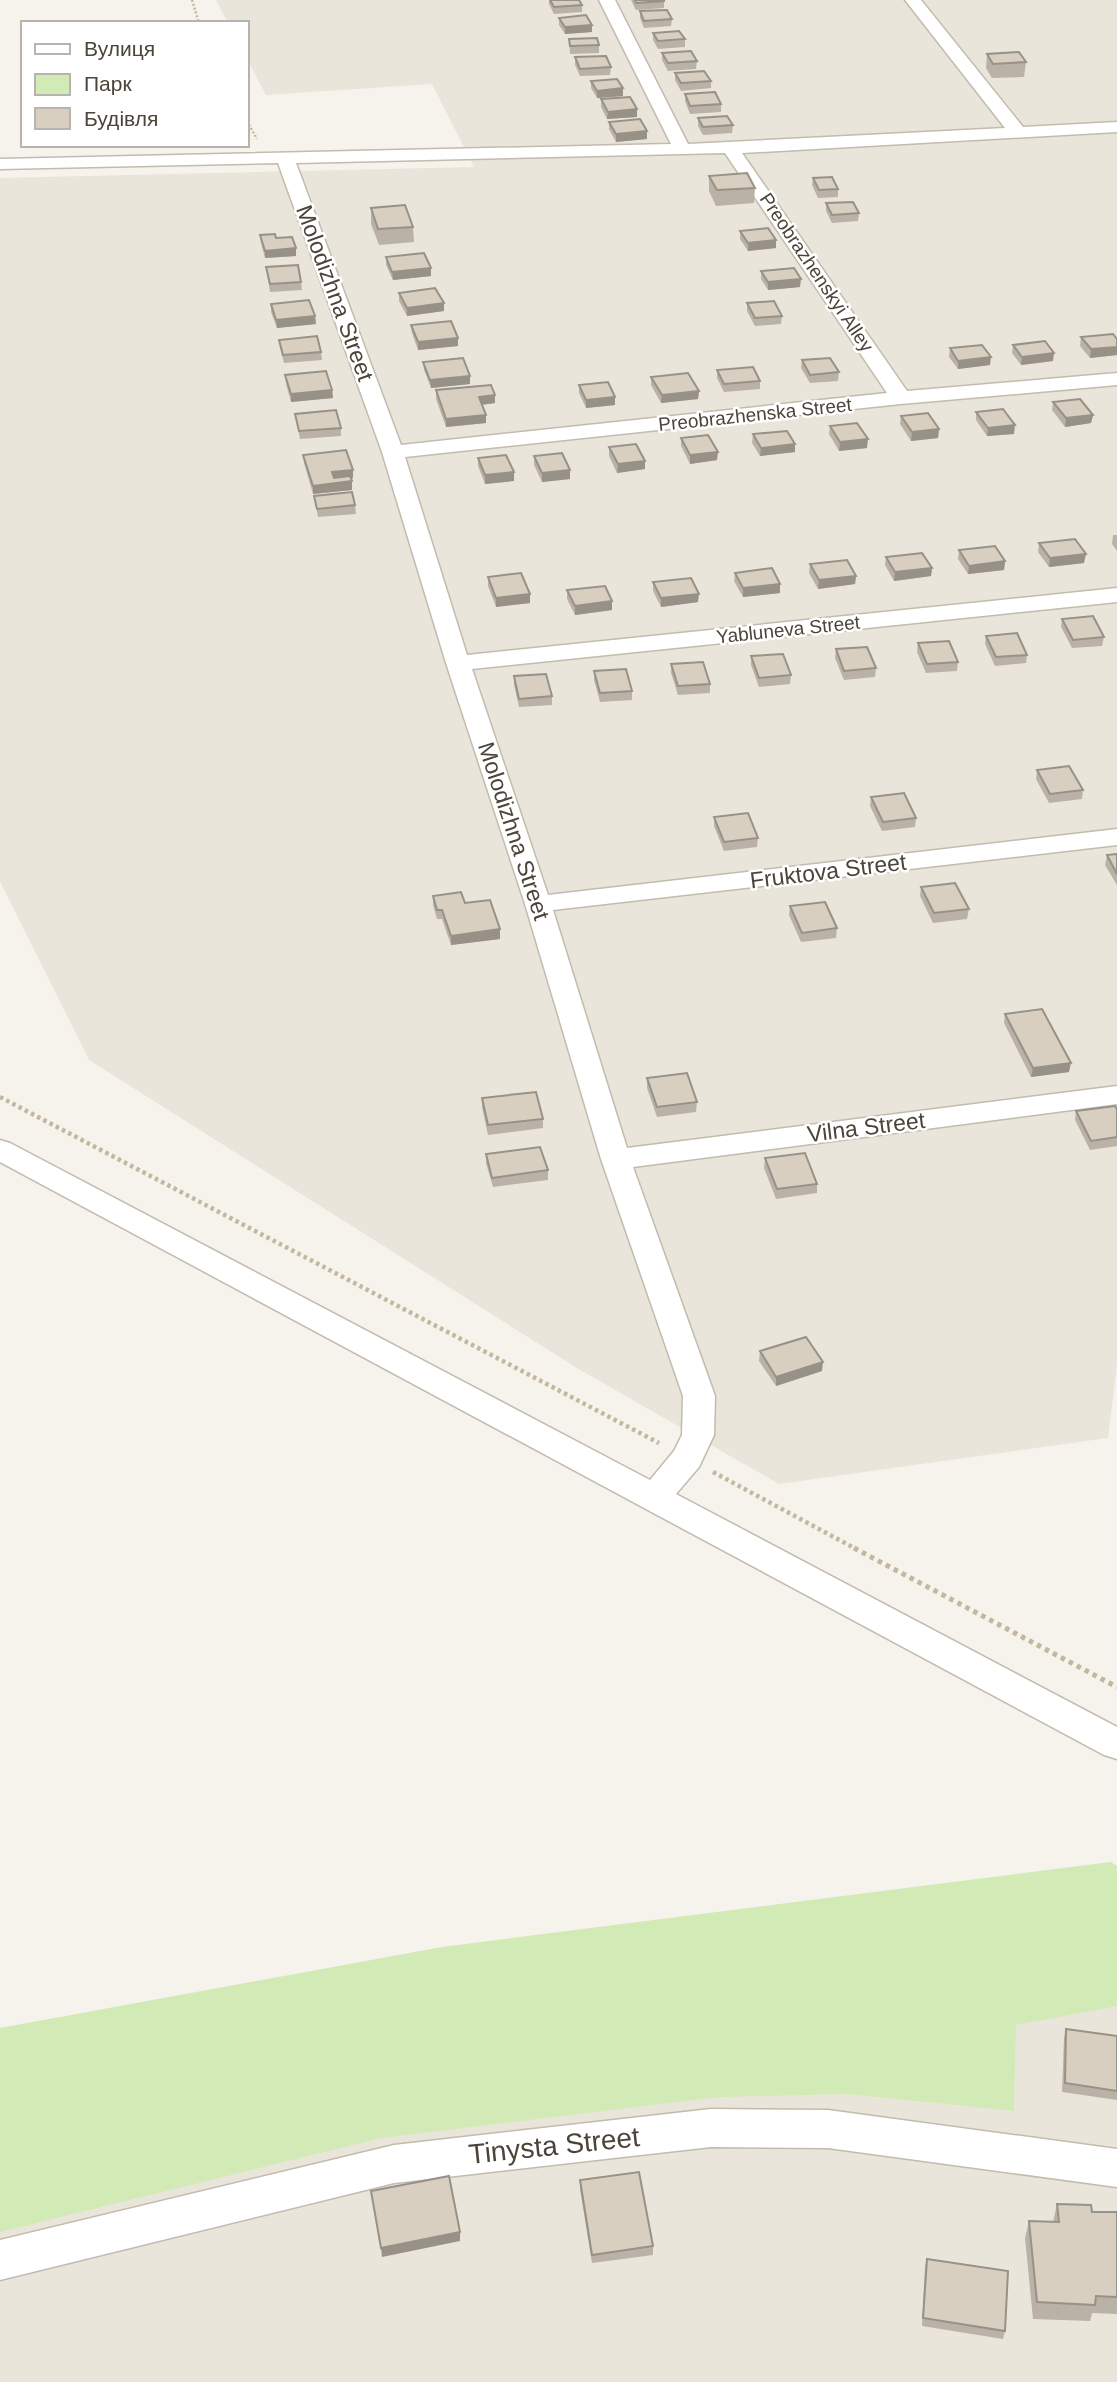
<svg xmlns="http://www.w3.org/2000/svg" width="1117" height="2382" viewBox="0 0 1117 2382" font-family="Arial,sans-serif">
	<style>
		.residential { fill: #eae5da }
		.green { fill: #d2eab5 }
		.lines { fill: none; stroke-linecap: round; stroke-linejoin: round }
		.street-casing { stroke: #c2bbae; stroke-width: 3 }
		.path-far2 { stroke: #c4b79f; stroke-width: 2.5; stroke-dasharray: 2 2; stroke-linecap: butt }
		.path-far1 { stroke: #c4b79f; stroke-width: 4.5; stroke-dasharray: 3.5 3.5; stroke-linecap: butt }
		.path { stroke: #c4b79f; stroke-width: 5; stroke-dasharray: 4.5 4.5; stroke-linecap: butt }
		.street { fill: #fff; fill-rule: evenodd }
		.wall { fill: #bab2a6 }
		.shaded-wall { fill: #979187 }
		.building { fill: #d8cfc1; stroke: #979187; stroke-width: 2 }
		.labels { text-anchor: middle; stroke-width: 5; stroke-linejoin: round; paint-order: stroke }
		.far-street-label { font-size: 19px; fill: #4b4439; stroke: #fff }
		.street-label { font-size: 23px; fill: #4b4439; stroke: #fff }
		.near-street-label { font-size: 28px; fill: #4b4439; stroke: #fff }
	</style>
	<rect width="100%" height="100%" fill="#f6f3ec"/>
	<path class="residential" d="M216,0H1117V1365L1108,1438L779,1484L577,1368L89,1060L0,881V178L474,167L432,84L266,95L247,59V23H228Z
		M1117,1976V2382H0V2186Z"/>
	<path class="green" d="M1111,1862L1117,1866V2006L1016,2025L1014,2111L847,2094L718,2097L381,2138L0,2232V2028L442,1947Z"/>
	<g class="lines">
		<defs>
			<path id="street" d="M599,0H615L688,144L1005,128L905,0H921L1023,127L1117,122V132L742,153L907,391L1117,373V385L901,404L405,457L467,655L1117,588V602L472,669L548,895L1117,829V845L553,910L627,1148L1117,1086V1104L633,1167L715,1396L714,1435L699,1467L676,1494L1117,1727V1759L1104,1755L0,1162V1140L10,1143L650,1480L674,1451L682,1435L683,1396L601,1159L525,904L446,663L382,452L278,163L0,169V159L671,144ZM725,153L887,393L401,445L296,163Z
				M711,2109L828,2110L1117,2149V2187L828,2148L711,2147L394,2183L0,2280V2240L394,2145Z"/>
		</defs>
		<use href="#street" class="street-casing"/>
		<path class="path-far2" d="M192,0L199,23
			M247,121L257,139"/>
		<path class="path-far1" d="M0,1097L659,1443
			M713,1472L858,1550"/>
		<path class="path" d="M854,1548L1117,1687"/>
		<use href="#street" class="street"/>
	</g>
	<path class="wall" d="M549,0H579L582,5V12L554,14L549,4Z
		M631,0H664V8L636,10Z
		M640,11L672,19L671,26L644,28L640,18Z
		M559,18L592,25V32L565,34L559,25Z
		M653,33L685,39V47L658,49L653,40Z
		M569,39L599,45V53L570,54Z
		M662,53L697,61L696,69L668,71L662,60Z
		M987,54L1026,62L1024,77L992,78L986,68Z
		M575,57L611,67L610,75L580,76L575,65Z
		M675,73L711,81V88L681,91L675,80Z
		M591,81L623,96L597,98L591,88Z
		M685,94L721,104V112L690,114L685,101Z
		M601,99L637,109V117L607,119L601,107Z
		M698,118L733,125L732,133L703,135L698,126Z
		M609,122L647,131V139L616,142L609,129Z
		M709,176L755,188L754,203L716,206L709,191Z
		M813,178L838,189V197L818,198L812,185Z
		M826,203L859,213L858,221L832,223L826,211Z
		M371,208L413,227L414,242L379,245L371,224Z
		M740,231L776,240V248L748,251L740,239Z
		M260,235L276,238L296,256L265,258L261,243Z
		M386,257L431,268V276L393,280L386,265Z
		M266,267L301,282L302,290L270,292Z
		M761,271L800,287L768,290L761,279Z
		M399,293L444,303V311L407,316L399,301Z
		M747,303L782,316L781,324L755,326L747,311Z
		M271,304L315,316L316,324L277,328L271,312Z
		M411,325L458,338V346L418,350L412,333Z
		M1081,337L1117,339V355L1090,358L1080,346Z
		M279,340L321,352L322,360L284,363L280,348Z
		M1013,345L1053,361L1021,365L1012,353Z
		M950,348L990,365L958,369L949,357Z
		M802,360L839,372L838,381L810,383L801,368Z
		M423,362L470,384L431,388L424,370Z
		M717,370L760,381V389L724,392L717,378Z
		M285,375L332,390L333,398L291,402L286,384Z
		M651,377L699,391L698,399L661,403L651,385Z
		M579,385L615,397V405L586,408L579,393Z
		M436,390L495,403L482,405L486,415V423L446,427L436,399Z
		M1053,402L1093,415L1091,423L1065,427L1052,410Z
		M976,412L1014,434L987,436L976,420Z
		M295,414L341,428V436L300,439Z
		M901,416L939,429L938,438L911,441L900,424Z
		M830,426L867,448L839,451L829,434Z
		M753,434L795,452L760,456L752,443Z
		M681,438L717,460L690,464L681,446Z
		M609,447L645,461V469L617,473L609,456Z
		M303,455L353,478L351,479L352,490L313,494L304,463Z
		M534,456L570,470V479L542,482L534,465Z
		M478,458L514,472V481L485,484L478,466Z
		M314,496L355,505L356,514L318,517Z
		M1113,535H1117V551L1112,544Z
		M1039,543L1084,563L1049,567L1038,552Z
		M959,550L1005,561L1004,570L968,574L958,559Z
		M886,557L932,568L931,576L894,581L885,565Z
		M810,564L856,576L855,584L818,589L809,573Z
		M735,573L780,584V593L743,597L734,581Z
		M488,577L530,594V603L496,607L488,586Z
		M653,582L698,602L661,607L653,591Z
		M567,590L612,610L575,615L567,599Z
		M1062,619L1104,637L1102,646L1072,648L1061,627Z
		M986,636L1027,655L1026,663L995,666L985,644Z
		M918,643L958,662L957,671L926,673L917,652Z
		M836,649L876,668L875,677L844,680L835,658Z
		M751,656L791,675L790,684L759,687L751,665Z
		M671,664L710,684V693L678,695L671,673Z
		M594,671L632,691V700L600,702L594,680Z
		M514,676L552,696V705L519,707L514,685Z
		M1037,770L1083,790L1082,799L1049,803L1036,779Z
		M871,797L916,818L915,827L882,831L870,806Z
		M714,817L758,838L757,847L724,851L714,826Z
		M1117,854V885L1105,865L1107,855Z
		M921,887L969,909L967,919L933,923L920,896Z
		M433,896L465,903L500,939L451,945L442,919H437L433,905Z
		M790,906L837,928L836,938L801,942L789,915Z
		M1005,1014L1069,1072L1031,1077L1004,1023Z
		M647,1078L697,1102L696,1112L657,1117L647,1088Z
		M482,1098L543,1119V1128L488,1135L482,1107Z
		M1117,1109V1146L1090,1150L1075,1120L1076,1111Z
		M486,1154L548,1170V1180L493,1187L486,1163Z
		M765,1158L817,1184V1193L776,1199L764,1168Z
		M760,1351L822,1371L776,1386L759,1361Z
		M1066,2029L1117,2036V2100L1062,2092L1064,2038Z
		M580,2180L653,2246V2255L592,2263L580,2189Z
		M1057,2204L1092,2212H1117V2314L1092,2313L1090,2321L1033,2319L1025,2238L1029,2221L1053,2222Z
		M927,2259L1005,2331L1003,2339L922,2326L925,2267Z"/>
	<path class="shaded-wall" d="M592,25V32L565,34V27Z
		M623,88V96L597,98V91Z
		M637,109V117L607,119L608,112Z
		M647,131V139L616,142V134Z
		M776,240V248L748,251V243Z
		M296,248V256L265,258V251Z
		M431,268V276L393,280L392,272Z
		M801,279L800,287L768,290V282Z
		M444,303V311L407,316V308Z
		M315,316L316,324L277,328L276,320Z
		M458,338V346L418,350V342Z
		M1117,347V355L1090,358L1091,349Z
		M1054,353L1053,361L1021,365L1022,357Z
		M991,357L990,365L958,369V361Z
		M470,376V384L431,388L430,380Z
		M332,390L333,398L291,402V394Z
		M699,391L698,399L661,403L662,395Z
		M495,395V403L479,405V397Z
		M615,397V405L586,408V400Z
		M486,415V423L446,427V419Z
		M1093,415L1091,423L1065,427L1066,418Z
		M1015,425L1014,434L987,436L988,428Z
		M939,429L938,438L911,441L912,432Z
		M868,439L867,448L839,451L840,442Z
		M795,444V452L760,456L761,448Z
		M718,452L717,460L690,464V455Z
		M645,461V469L617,473L618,464Z
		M353,470V478L333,481L332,472Z
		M570,470V479L542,482V473Z
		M514,472V481L485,484V475Z
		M352,481V490L313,494V486Z
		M1086,554L1084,563L1049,567L1050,558Z
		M1005,561L1004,570L968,574L969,566Z
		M932,568L931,576L894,581L895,572Z
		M856,576L855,584L818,589L819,580Z
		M780,584V593L743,597V588Z
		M530,594V603L496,607V598Z
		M699,594L698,602L661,607V598Z
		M612,601V610L575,615V606Z
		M500,929V939L451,945V936Z
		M1071,1063L1069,1072L1031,1077L1033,1068Z
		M823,1362L822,1371L776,1386V1377Z
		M460,2232V2241L382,2257L381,2248Z"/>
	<path class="building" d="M550,0H579L582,5L554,7Z
		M635,0H664V1L636,3Z
		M667,10L672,19L644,21L640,11Z
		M586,15L592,25L565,27L559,18Z
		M679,31L685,39L658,41L653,33Z
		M597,38L599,45L570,46L569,39Z
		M691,51L697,61L668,63L662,53Z
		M1019,52L1026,62L993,64L987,54Z
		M606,56L611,67L580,69L575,57Z
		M704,71L711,81L681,83L675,73Z
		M617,79L623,88L597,91L591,81Z
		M715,92L721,104L690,106L685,94Z
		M630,97L637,109L608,112L601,99Z
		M727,116L733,125L703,127L698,118Z
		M640,119L647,131L616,134L609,122Z
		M747,173L755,188L717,190L709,176Z
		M832,177L838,189L819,190L813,178Z
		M853,202L859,213L832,215L826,203Z
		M405,205L413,227L378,229L371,208Z
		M768,228L776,240L748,243L740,231Z
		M275,234L276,238L292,237L296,248L265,251L260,235Z
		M424,253L431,268L392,272L386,257Z
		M298,265L301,282L270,284L266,267Z
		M794,268L801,279L768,282L761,271Z
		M435,288L444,303L407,308L399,293Z
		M309,300L315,316L276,320L271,304Z
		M774,301L782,316L755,318L747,303Z
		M451,321L458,338L418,342L411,325Z
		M1113,334L1117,339V347L1091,349L1081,337Z
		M317,336L321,352L283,355L279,340Z
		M1045,341L1054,353L1022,357L1013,345Z
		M982,345L991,357L958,361L950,348Z
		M463,358L470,376L430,380L423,362Z
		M830,358L839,372L810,375L802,360Z
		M753,367L760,381L724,384L717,370Z
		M326,371L332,390L291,394L285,375Z
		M688,373L699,391L662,395L651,377Z
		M608,382L615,397L586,400L579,385Z
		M491,385L495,395L479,397L486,415L446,419L436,390Z
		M1080,399L1093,415L1066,418L1053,402Z
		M1003,409L1015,425L988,428L976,412Z
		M336,410L341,428L299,431L295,414Z
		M928,413L939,429L912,432L901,416Z
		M857,423L868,439L840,442L830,426Z
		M787,431L795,444L761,448L753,434Z
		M708,435L718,452L690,455L681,438Z
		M636,444L645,461L618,464L609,447Z
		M346,450L353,470L332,472L334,478L350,476L352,481L313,486L303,455Z
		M562,453L570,470L542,473L534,456Z
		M506,455L514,472L485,475L478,458Z
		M352,492L355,505L317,509L314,496Z
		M1075,539L1086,554L1050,558L1039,543Z
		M995,546L1005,561L969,566L959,550Z
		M922,553L932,568L895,572L886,557Z
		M847,560L856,576L819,580L810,564Z
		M772,568L780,584L743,588L735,573Z
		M521,573L530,594L496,598L488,577Z
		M691,578L699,594L661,598L653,582Z
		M605,586L612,601L575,606L567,590Z
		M1093,616L1104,637L1073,640L1062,619Z
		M1017,633L1027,655L996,657L986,636Z
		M949,641L958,662L927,664L918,643Z
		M867,647L876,668L844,671L836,649Z
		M783,654L791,675L759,678L751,656Z
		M703,662L710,684L678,686L671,664Z
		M626,669L632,691L600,693L594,671Z
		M546,674L552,696L519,699L514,676Z
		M1069,766L1083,790L1050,794L1037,770Z
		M904,793L916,818L883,822L871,797Z
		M748,813L758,838L724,842L714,817Z
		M1117,854V874L1107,855Z
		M955,883L969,909L934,913L921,887Z
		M461,892L465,903L490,900L500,929L451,936L442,910H437L433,896Z
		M825,902L837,928L802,933L790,906Z
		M1042,1009L1071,1063L1033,1068L1005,1014Z
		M687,1073L697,1102L657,1107L647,1078Z
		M536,1092L543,1119L488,1125L482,1098Z
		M1115,1106L1117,1109V1137L1091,1141L1076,1111Z
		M540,1147L548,1170L492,1178L486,1154Z
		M805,1153L817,1184L777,1189L765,1158Z
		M806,1337L823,1362L776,1377L760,1351Z
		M1066,2029L1117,2036V2091L1065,2083Z
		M639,2172L653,2246L592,2255L580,2180Z
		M449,2176L460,2232L381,2248L371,2191Z
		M1057,2204L1091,2205L1092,2212H1117V2297L1096,2296L1095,2305L1037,2302L1029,2221L1059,2222Z
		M927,2259L1008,2271L1005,2331L923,2318Z"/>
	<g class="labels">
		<g class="far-street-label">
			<text transform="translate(817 272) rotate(56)" y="7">Preobrazhenskyi Alley</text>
			<text transform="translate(755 414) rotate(-6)" y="7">Preobrazhenska Street</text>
			<text transform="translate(788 629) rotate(-6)" y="7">Yabluneva Street</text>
		</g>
		<g class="street-label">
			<text transform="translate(335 293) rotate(70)" y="8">Molodizhna Street</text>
			<text transform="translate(514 831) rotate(72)" y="8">Molodizhna Street</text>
			<text transform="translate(828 871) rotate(-7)" y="8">Fruktova Street</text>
			<text transform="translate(866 1127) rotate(-7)" y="8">Vilna Street</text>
		</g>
		<g class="near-street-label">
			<text transform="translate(554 2145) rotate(-6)" y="10">Tinysta Street</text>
		</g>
	</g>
	<rect x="21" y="21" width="228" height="126" fill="#ffffff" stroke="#b7b4b0" stroke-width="2"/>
	<rect x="35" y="44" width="35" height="10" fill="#ffffff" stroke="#b7b4b0" stroke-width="2"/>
	<text x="84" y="56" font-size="21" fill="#4b4439">Вулиця</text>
	<rect x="35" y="74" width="35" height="21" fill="#d2eab5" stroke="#b7b4b0" stroke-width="2"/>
	<text x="84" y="91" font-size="21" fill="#4b4439">Парк</text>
	<rect x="35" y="108" width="35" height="21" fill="#d8cfc1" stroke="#b7b4b0" stroke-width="2"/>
	<text x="84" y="126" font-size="21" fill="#4b4439">Будівля</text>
</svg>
